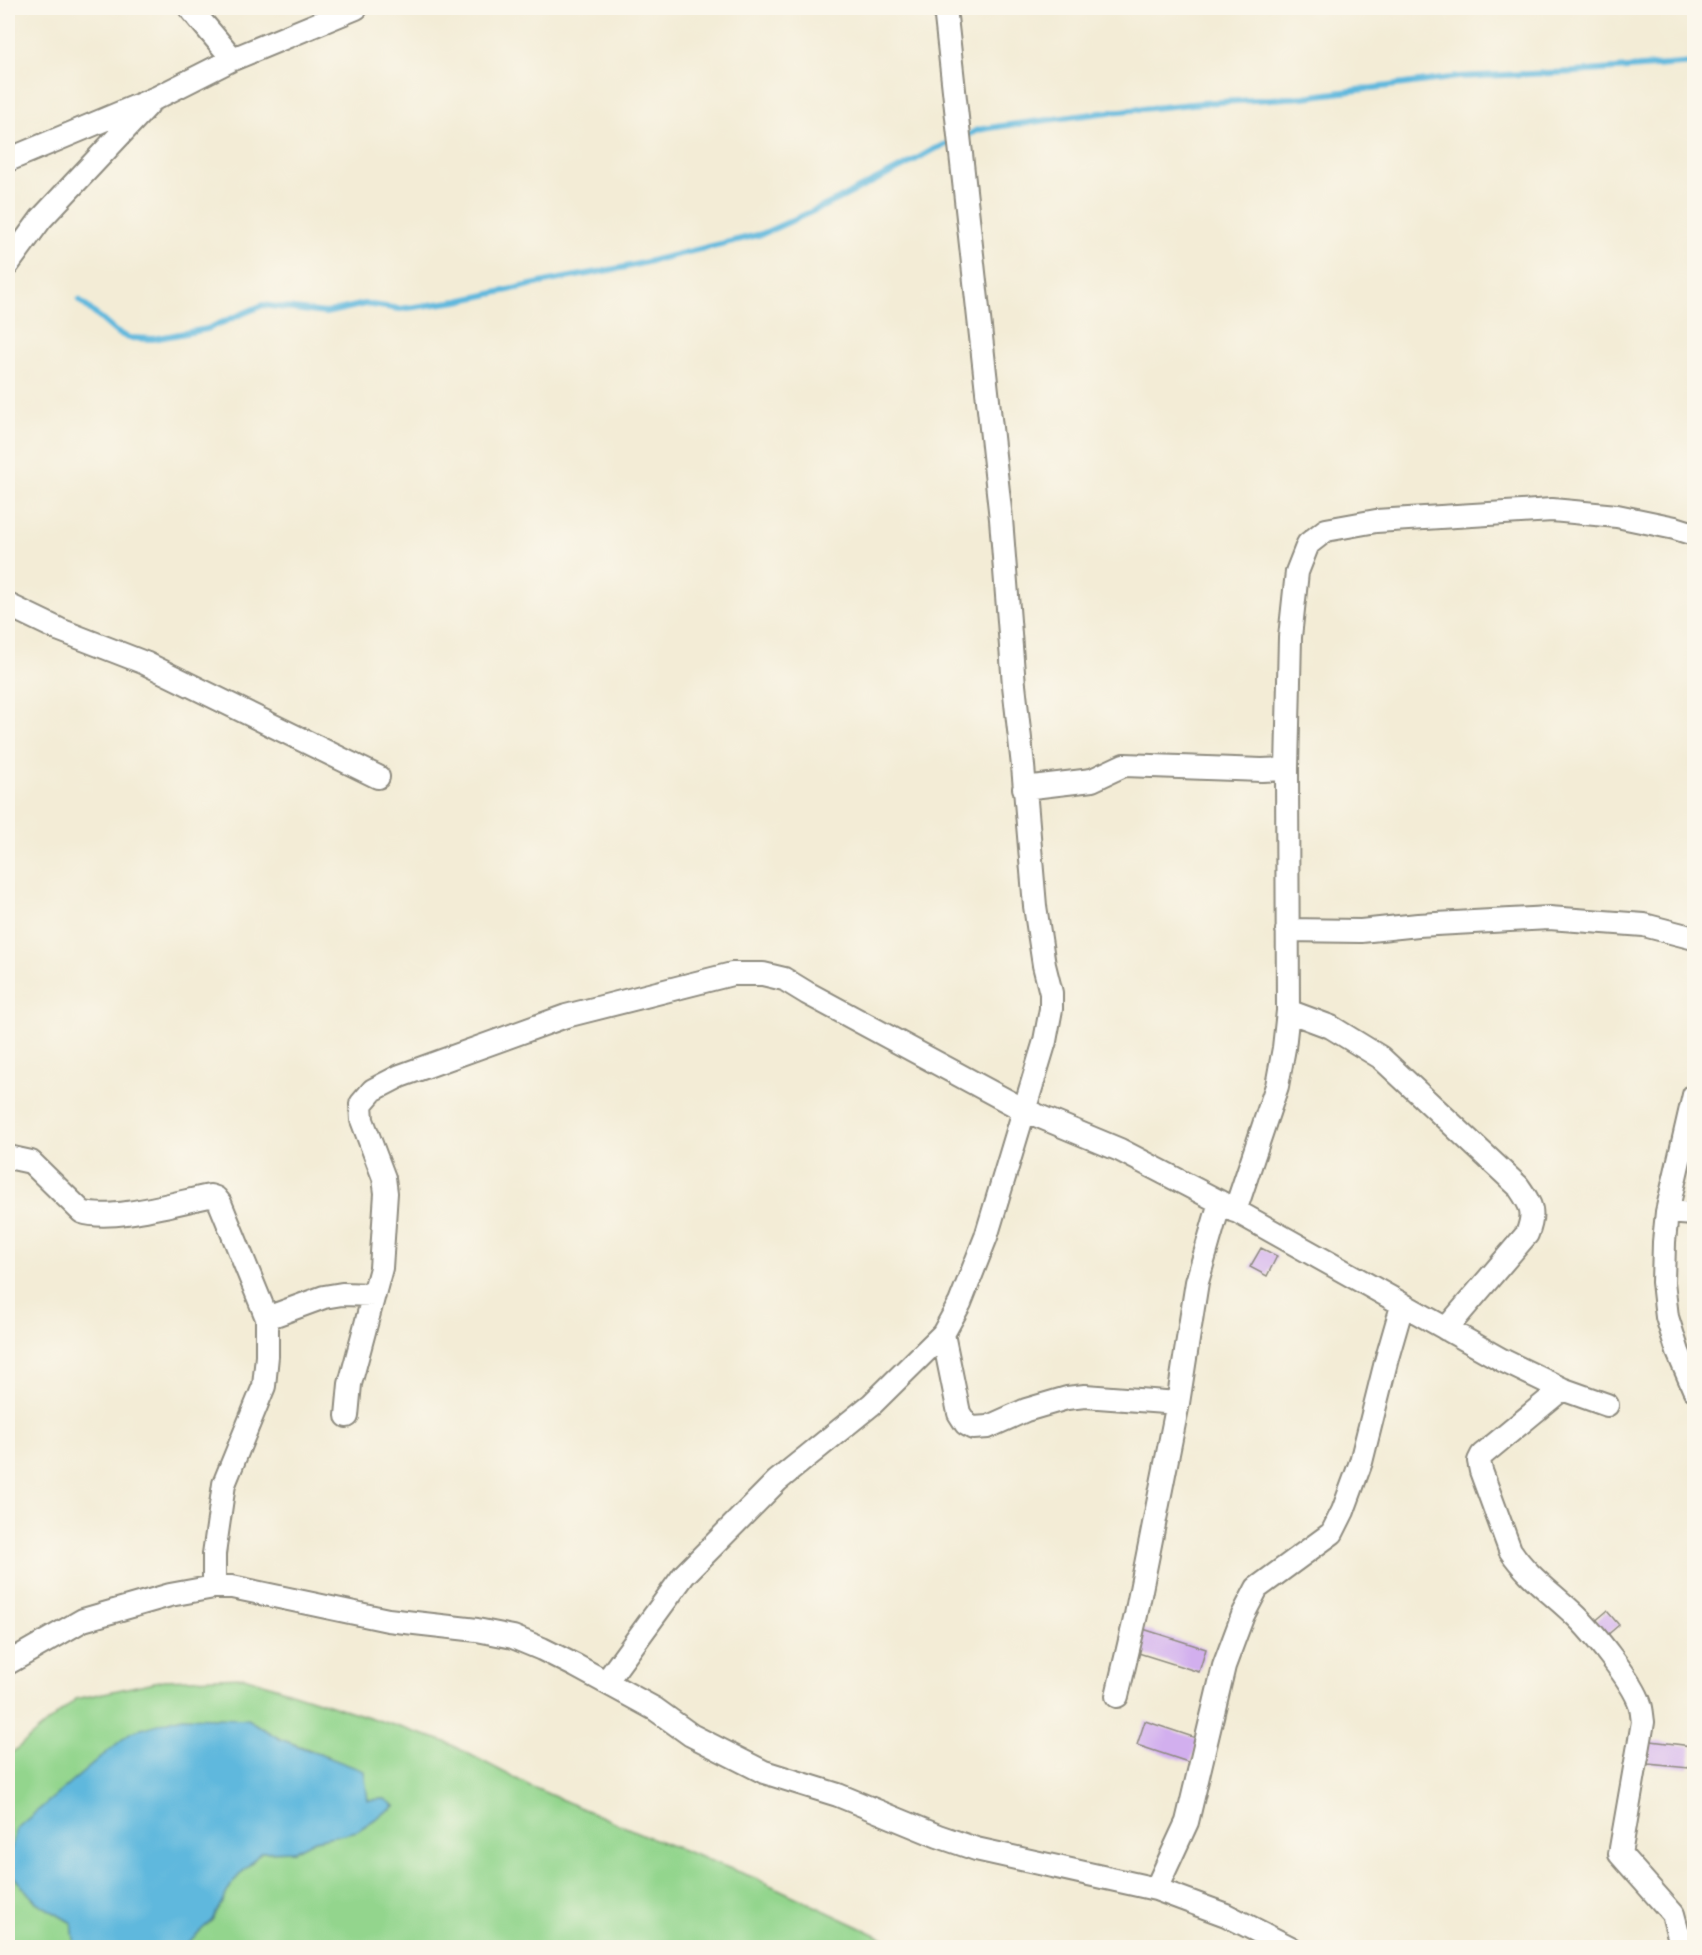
<svg xmlns="http://www.w3.org/2000/svg" width="1702" height="1955" viewBox="0 0 1702 1955" font-family="Vollkorn,serif">
	<style>
		.green { fill: #93d58d; stroke: #5f805c; stroke-width: 1.5 }
		.water { fill: #5fb8dd; stroke: #457284; stroke-width: 1.5 }
		.lines { fill: none; stroke-linecap: round; stroke-linejoin: round }
		.stream { stroke: #5fb8dd; stroke-width: 6 }
		.building { fill: #d2afee }
		.street-casing { stroke: #8f8c80; stroke-width: 26 }
		.street { stroke: #fff; stroke-width: 22 }
	</style>
	<rect width="100%" height="100%" fill="#fbf7ec"/>
	<filter id="ink" filterUnits="userSpaceOnUse"><feTurbulence type="fractalNoise" baseFrequency=".0167" numOctaves="2"/><feDisplacementMap in="SourceGraphic" scale="12" xChannelSelector="R" yChannelSelector="G"/><feConvolveMatrix kernelMatrix="1 2 1 2 8 2 1 2 1" color-interpolation-filters="sRGB"/></filter>
	<filter id="wash" filterUnits="userSpaceOnUse"><feTurbulence type="fractalNoise" baseFrequency=".008" numOctaves="4" result="noise"/><feDisplacementMap in="SourceGraphic" scale="24" xChannelSelector="R" yChannelSelector="G"/><feGaussianBlur stdDeviation="1.35" result="paint"/><feColorMatrix in="noise" values="0 0 0 0 0 0 0 0 0 0 0 0 0 0 0 0 0 1.4 0 .05"/><feComposite in="paint" operator="in"/></filter>
	<g filter="url(#wash)">
		<rect width="100%" height="100%" fill="#f3ecd6"/>
		<path class="green" d="M244,1677L446,1742L530,1786L644,1835L755,1878L902,1947H183L212,1920L233,1882L261,1852L294,1851L314,1840L357,1831L395,1806L385,1799L368,1800L365,1785L327,1756L280,1739L247,1719L17,1828L8,1859V1756L76,1699L164,1680Z
			M8,1870L36,1902L72,1923L75,1947H8Z"/>
		<path class="water" d="M182,1717L247,1719L280,1739L364,1771L368,1800L385,1799L395,1806L357,1831L315,1840L294,1851L261,1852L233,1882L212,1920L183,1947H75L72,1923L36,1902L8,1870V1859L17,1828L131,1732Z"/>
		<g class="lines">
			<path class="stream" d="M965,137L977,130L1002,126L1101,113L1202,103L1304,97L1458,77L1575,72L1694,63
				M79,300L116,332L129,338L153,339L207,329L263,305L325,313L365,304L400,309L458,301L554,280L626,267L762,234L833,202L908,164L934,149L955,141"/>
		</g>
		<g id="blocks">
			<path class="building" d="M1261,1248L1277,1256L1267,1276L1250,1267Z
				M1607,1611L1619,1625L1605,1637L1593,1623Z
				M1140,1628L1206,1649L1199,1672L1132,1651Z
				M1145,1721L1199,1739L1191,1763L1137,1745Z
				M1651,1741L1691,1746L1689,1768L1648,1764Z"/>
		</g>
	</g>
	<g filter="url(#ink)">
		<use href="#blocks" fill-opacity="0" stroke="#8f8c80" stroke-width="1.5"/>
		<g class="lines">
			<defs>
				<path id="street" d="M190,8L233,59
					M8,160L156,98L233,59L356,8
					M8,264L41,219L148,105
					M8,605L60,630L145,663L378,777
					M1024,788L1092,780L1124,765L1262,770L1287,769
					M1287,930L1361,931L1418,925L1549,918L1644,925L1694,938
					M1288,1011L1331,1027L1380,1057L1518,1186C1531,1205 1536,1211 1527,1234L1446,1329
					M1694,1095L1667,1212L1664,1242L1663,1282L1667,1317L1678,1352L1694,1389
					M8,1157L31,1162L82,1212C112,1222 178,1202 210,1196L216,1198L220,1203L267,1318V1356L264,1386L224,1484L214,1554V1587
					M1235,1211L1277,1086L1284,1048L1288,1011L1287,769L1290,637L1297,572L1308,544L1326,530L1376,521L1552,510L1617,516L1675,528L1694,534
					M1667,1212L1694,1214
					M267,1318L324,1297L342,1294L374,1295
					M943,1334L959,1413L966,1424L973,1428L988,1427L1026,1410L1067,1398L1085,1396L1178,1403
					M1562,1389L1482,1455L1479,1461L1481,1471L1510,1550C1527,1576 1552,1593 1575,1615C1592,1631 1633,1682 1640,1704C1642,1710 1642,1716 1643,1722L1620,1854L1673,1914L1682,1948
					M347,1416L350,1384L381,1268L386,1193L384,1178L362,1120L361,1104L373,1090L400,1076L566,1016L732,974H763L784,979L807,993L1024,1110L1120,1150L1220,1202L1502,1360L1562,1389L1607,1405
					M8,1663L83,1620L170,1595L214,1587H232L388,1620L477,1630L513,1637L542,1649L576,1666L655,1709L691,1735L764,1772L838,1795L938,1836L976,1849L1156,1889L1226,1915L1291,1948
					M606,1682L684,1575L777,1481L872,1404L943,1334L960,1303L986,1237L1045,1041L1051,1009V993L1044,965L1035,906L1023,766L1014,685L1001,519L945,8
					M1117,1696L1136,1615L1178,1403L1197,1282L1220,1202
					M1156,1889L1187,1822L1224,1666L1243,1615L1257,1588L1332,1533L1343,1511L1361,1462L1387,1358L1402,1306"/>
			</defs>
			<use href="#street" class="street-casing"/>
			<use href="#street" class="street"/>
		</g>
	</g>
	<rect width="1702" height="1955" fill="none" stroke="#fbf7ec" stroke-width="30"/>
</svg>
